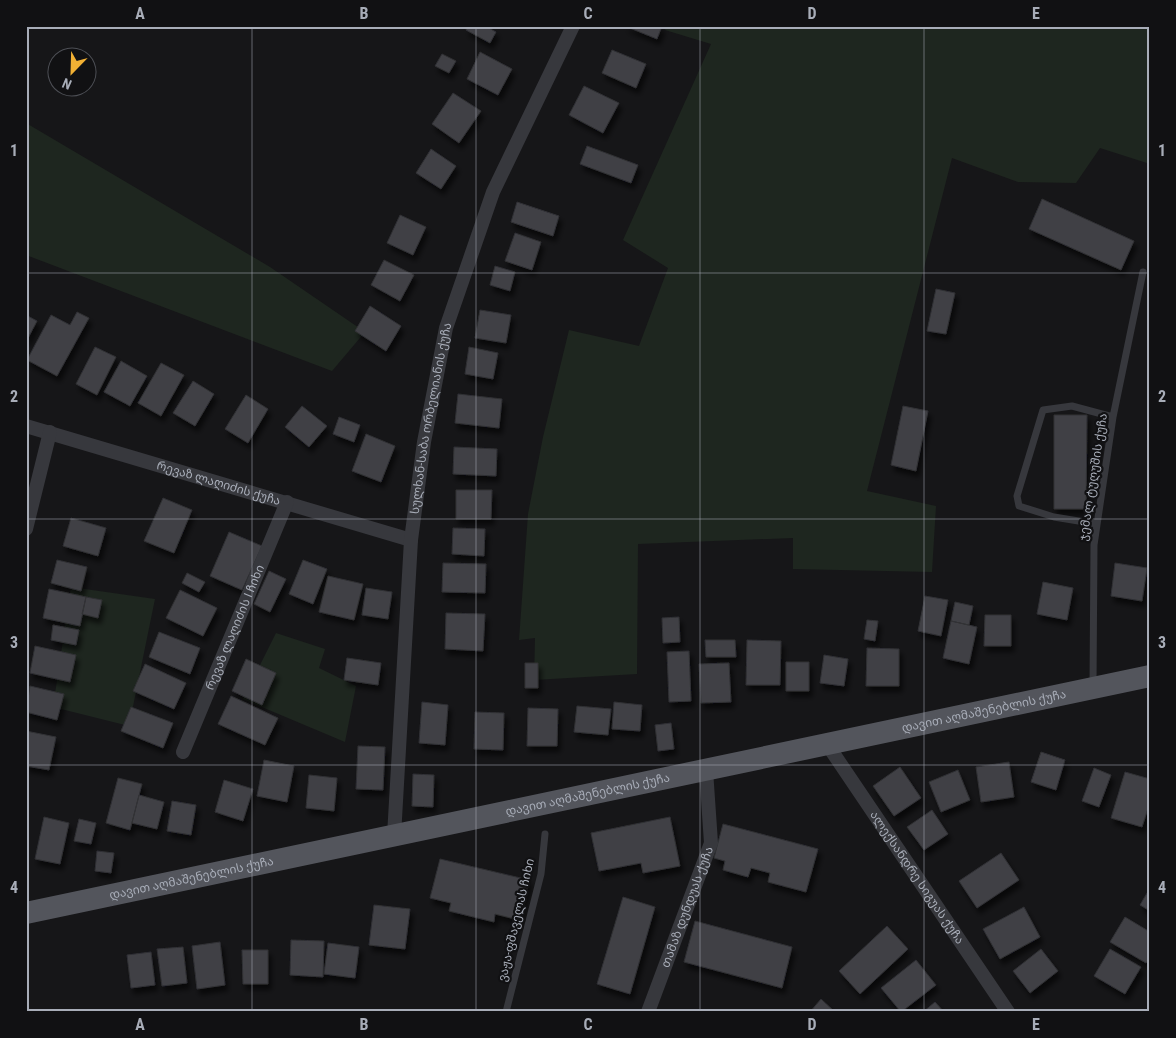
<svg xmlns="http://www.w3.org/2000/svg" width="1176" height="1038" viewBox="0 0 1176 1038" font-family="'Roboto Condensed','Noto Sans Georgian',sans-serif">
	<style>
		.green { fill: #1e261f }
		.building { fill: #404145; stroke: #303034; filter: url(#shadow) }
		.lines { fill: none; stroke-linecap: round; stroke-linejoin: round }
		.service { stroke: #37383d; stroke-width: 7 }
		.minor { stroke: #37383d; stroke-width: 14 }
		.primary { stroke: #53555c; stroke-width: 22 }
		.grid { fill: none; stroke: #a8adb8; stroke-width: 1; stroke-opacity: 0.55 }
		.labels { text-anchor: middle; stroke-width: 4.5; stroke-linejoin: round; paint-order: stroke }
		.street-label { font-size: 12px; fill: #a8adb8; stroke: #111113 }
		.neatline { fill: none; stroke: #a8adb8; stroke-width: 2 }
		.grid-label { font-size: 16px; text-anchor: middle; font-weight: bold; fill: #a8adb8 }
	</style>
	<defs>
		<filter id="shadow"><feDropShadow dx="3" dy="5.5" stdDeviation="2.5" flood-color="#0009"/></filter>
	</defs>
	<rect width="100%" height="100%" fill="#161618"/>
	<path class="green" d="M667,26H1150V164L1100,148L1076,183L1018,182L952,158L867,491L936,506L932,572L793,569V538L638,544L637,674L534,680L535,638L519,640L528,514L543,437L569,330L639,346L668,268L623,240L711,44L665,30Z
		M26,123L270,267L365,332L332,371L26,255Z
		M71,587L155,599L129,726L53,707Z
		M276,633L325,649L319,668L356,686L345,742L243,699Z"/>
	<path class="building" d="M468,26H485L496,32L490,43L466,30Z
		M625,26H662L657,39Z
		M612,50L646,64L636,88L602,73Z
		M480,52L512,69L498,95L467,79Z
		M442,54L456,61L449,73L435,66Z
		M584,86L619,103L603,133L569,115Z
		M453,93L481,111L459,143L432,124Z
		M587,146L638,165L631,183L580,164Z
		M431,149L456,166L441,189L416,173Z
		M1042,199L1134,241L1121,270L1029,229Z
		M517,202L559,216L553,236L511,222Z
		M400,215L426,227L413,255L387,243Z
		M515,233L541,242L532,270L505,261Z
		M384,260L414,275L400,301L371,285Z
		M495,266L515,272L510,291L490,285Z
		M936,289L955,293L946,334L927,331Z
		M370,306L401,326L386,351L355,331Z
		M480,310L511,315L506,343L475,338Z
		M77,312L89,318L57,376L27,360L51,315L70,325Z
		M26,315L37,321L26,342Z
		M95,347L116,357L97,395L76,384Z
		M469,347L498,353L493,379L465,374Z
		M121,361L147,376L130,406L104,392Z
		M161,363L184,375L161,416L138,403Z
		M193,381L214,394L195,426L173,413Z
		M458,394L502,399L499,428L455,423Z
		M246,395L268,409L248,443L225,429Z
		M302,406L327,426L309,447L285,427Z
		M903,406L928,411L916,471L891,465Z
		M1054,415H1087L1086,509H1054Z
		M339,417L360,425L354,442L333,434Z
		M366,434L395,446L381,482L352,471Z
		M454,447L497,449L496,476L453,474Z
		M456,490H492L491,519H456Z
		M163,498L192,510L174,553L144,541Z
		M71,518L106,528L98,556L63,546Z
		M453,528L485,529L484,556L452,554Z
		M229,532L262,546L242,590L210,576Z
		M57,560L87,567L81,591L51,583Z
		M303,560L327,569L313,604L289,594Z
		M443,563L486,564L485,593L442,592Z
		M1115,563L1147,568L1142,601L1111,596Z
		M269,571L286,579L270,612L254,604Z
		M187,573L205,582L199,592L182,583Z
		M328,576L363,584L354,620L319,612Z
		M1043,582L1073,588L1067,620L1037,614Z
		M366,588L392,592L388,619L362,615Z
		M49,589L86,597L80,626L43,618Z
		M180,590L217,608L203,636L166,618Z
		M925,596L948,600L941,636L918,631Z
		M86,597L102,600L98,618L82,614Z
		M955,602L973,606L969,625L951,621Z
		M446,613L485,614L483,651L445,649Z
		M985,615H1011V646H984Z
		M679,617L680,642L663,643L662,618Z
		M867,620L878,621L875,641L864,639Z
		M951,621L977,627L969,664L943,658Z
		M53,625L79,630L76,645L51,640Z
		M159,632L200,648L190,674L149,657Z
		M705,640H735L736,657H706Z
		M747,640L781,641L780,685H746Z
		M35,646L76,655L70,682L30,673Z
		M867,648L899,649V686H866Z
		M689,651L691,701L669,702L667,652Z
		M824,655L848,659L844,686L820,683Z
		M347,658L381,663L378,685L344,680Z
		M246,659L276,673L262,705L232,691Z
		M786,662H809V691H786Z
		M525,663H538V688H525Z
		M729,663L731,702L701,703L699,664Z
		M145,664L186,683L174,709L133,691Z
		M30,686L64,694L57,720L26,712Z
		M231,696L278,718L265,745L218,724Z
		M422,702L448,705L445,745L419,743Z
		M614,702L642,705L640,731L612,729Z
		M577,706L611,709L608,735L574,732Z
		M131,707L173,723L163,748L121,731Z
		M528,708L558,709L557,746H527Z
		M475,712L504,713L503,750L474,749Z
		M671,723L674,749L658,751L655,725Z
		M26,731L56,737L49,770L26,766Z
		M358,746L385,747L383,790L356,789Z
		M1041,752L1065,760L1056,790L1031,782Z
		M264,760L294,766L287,802L257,796Z
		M1009,762L1014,797L981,802L976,767Z
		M900,767L921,798L894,816L873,786Z
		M1094,768L1111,775L1099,807L1082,801Z
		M958,770L970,800L941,812L929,782Z
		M1125,772L1150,779V802L1142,827L1111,818Z
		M413,774L434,775L433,807L412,806Z
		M309,775L337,778L334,811L306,808Z
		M118,778L142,784L130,830L106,823Z
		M224,780L253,789L243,821L215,812Z
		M139,795L164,802L157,829L132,823Z
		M172,801L196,805L191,835L167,831Z
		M932,810L948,834L924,850L907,827Z
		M44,817L69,823L60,864L35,859Z
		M670,817L680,866L643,873L641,863L599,871L591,833Z
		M79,819L96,823L91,844L74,841Z
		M723,824L818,849L806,892L768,882L770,873L751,868L748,877L723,870L725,861L714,858Z
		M97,851L114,853L111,873L95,871Z
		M1001,853L1019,880L977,908L959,881Z
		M440,859L529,880L519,920L495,914L494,922L449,911L451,903L430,898Z
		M1150,888V911L1140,905Z
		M623,897L655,907L630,994L597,984Z
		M374,905L410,909L405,949L369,945Z
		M1024,907L1040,937L1000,959L983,929Z
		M1125,917L1150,932V958L1146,963L1110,942Z
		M695,921L792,947L782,988L684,962Z
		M887,926L908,949L860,994L839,971Z
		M291,940L324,941L323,977L290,975Z
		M220,942L225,985L197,989L192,946Z
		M328,943L359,947L355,978L324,974Z
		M183,947L187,983L162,986L157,949Z
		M1041,949L1058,971L1030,993L1013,971Z
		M1110,949L1141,967L1125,994L1094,976Z
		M242,950H268V984H243Z
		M151,952L155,985L131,988L127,955Z
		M916,960L936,985L901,1012L881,988Z
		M821,999L835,1012H810Z
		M935,1002L944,1012H923Z"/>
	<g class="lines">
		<path class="service" d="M1097,524L1054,517L1019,506L1017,496L1043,410L1072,406L1113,417
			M1093,685L1094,545L1113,417L1143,272
			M506,1012L541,874L545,834"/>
		<g class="minor">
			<path id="s1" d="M26,426L411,540"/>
			<path d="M26,529L50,432"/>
			<path id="s2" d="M827,744L1008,1012"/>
			<path id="s3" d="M183,752L287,502"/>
			<path id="s4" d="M394,836L411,540L424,442L446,328L493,192L573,26"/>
			<path id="s5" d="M648,1012L711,843L706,770"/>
		</g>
		<path class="primary" id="s6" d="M26,913L1150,676"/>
	</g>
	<path class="grid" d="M252,26V1012M476,26V1012M700,26V1012M924,26V1012M26,273H1150M26,519H1150M26,765H1150"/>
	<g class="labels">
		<g class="street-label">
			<text dy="4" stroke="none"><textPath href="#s4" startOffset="420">სულხან-საბა ორბელიანის ქუჩა</textPath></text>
			<text transform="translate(1093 477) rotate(-81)" y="4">ჯემალ ტუღუშის ქუჩა</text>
			<text dy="4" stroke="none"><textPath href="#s1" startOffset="201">რევაზ ლაღიძის ქუჩა</textPath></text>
			<text dy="4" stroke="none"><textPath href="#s3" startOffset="135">რევაზ ლაღიძის I ჩიხი</textPath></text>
			<text dy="4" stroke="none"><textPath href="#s6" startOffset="979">დავით აღმაშენებლის ქუჩა</textPath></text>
			<text dy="4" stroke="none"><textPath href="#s6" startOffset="574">დავით აღმაშენებლის ქუჩა</textPath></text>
			<text dy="4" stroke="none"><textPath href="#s6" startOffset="169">დავით აღმაშენებლის ქუჩა</textPath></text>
			<text dy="4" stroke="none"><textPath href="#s2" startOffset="161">ალექსანდრე სიგუას ქუჩა</textPath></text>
			<text dy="4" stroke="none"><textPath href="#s5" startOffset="112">თამაზ დუნდუას ქუჩა</textPath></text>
			<text transform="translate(516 920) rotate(-77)" y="4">ვაჟა-ფშაველას ჩიხი</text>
		</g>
	</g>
	<rect width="1176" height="1038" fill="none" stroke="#111113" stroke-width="55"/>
	<g transform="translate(72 72) rotate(203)"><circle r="24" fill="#111113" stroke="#4d4f55"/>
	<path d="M0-4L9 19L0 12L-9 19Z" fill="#f2b134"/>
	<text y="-8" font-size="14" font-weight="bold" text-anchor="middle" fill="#a8adb8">N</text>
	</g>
	<rect x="28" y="28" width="1120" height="982" class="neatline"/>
	<g class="grid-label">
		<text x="140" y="19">A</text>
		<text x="364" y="19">B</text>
		<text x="588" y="19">C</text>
		<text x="812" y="19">D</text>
		<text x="1036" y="19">E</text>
		<text x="14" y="156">1</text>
		<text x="1162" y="156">1</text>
		<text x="14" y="402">2</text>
		<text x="1162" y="402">2</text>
		<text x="14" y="648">3</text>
		<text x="1162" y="648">3</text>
		<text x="14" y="893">4</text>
		<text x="1162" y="893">4</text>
		<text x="140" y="1030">A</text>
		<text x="364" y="1030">B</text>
		<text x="588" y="1030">C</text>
		<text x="812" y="1030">D</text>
		<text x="1036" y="1030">E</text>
	</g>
</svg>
